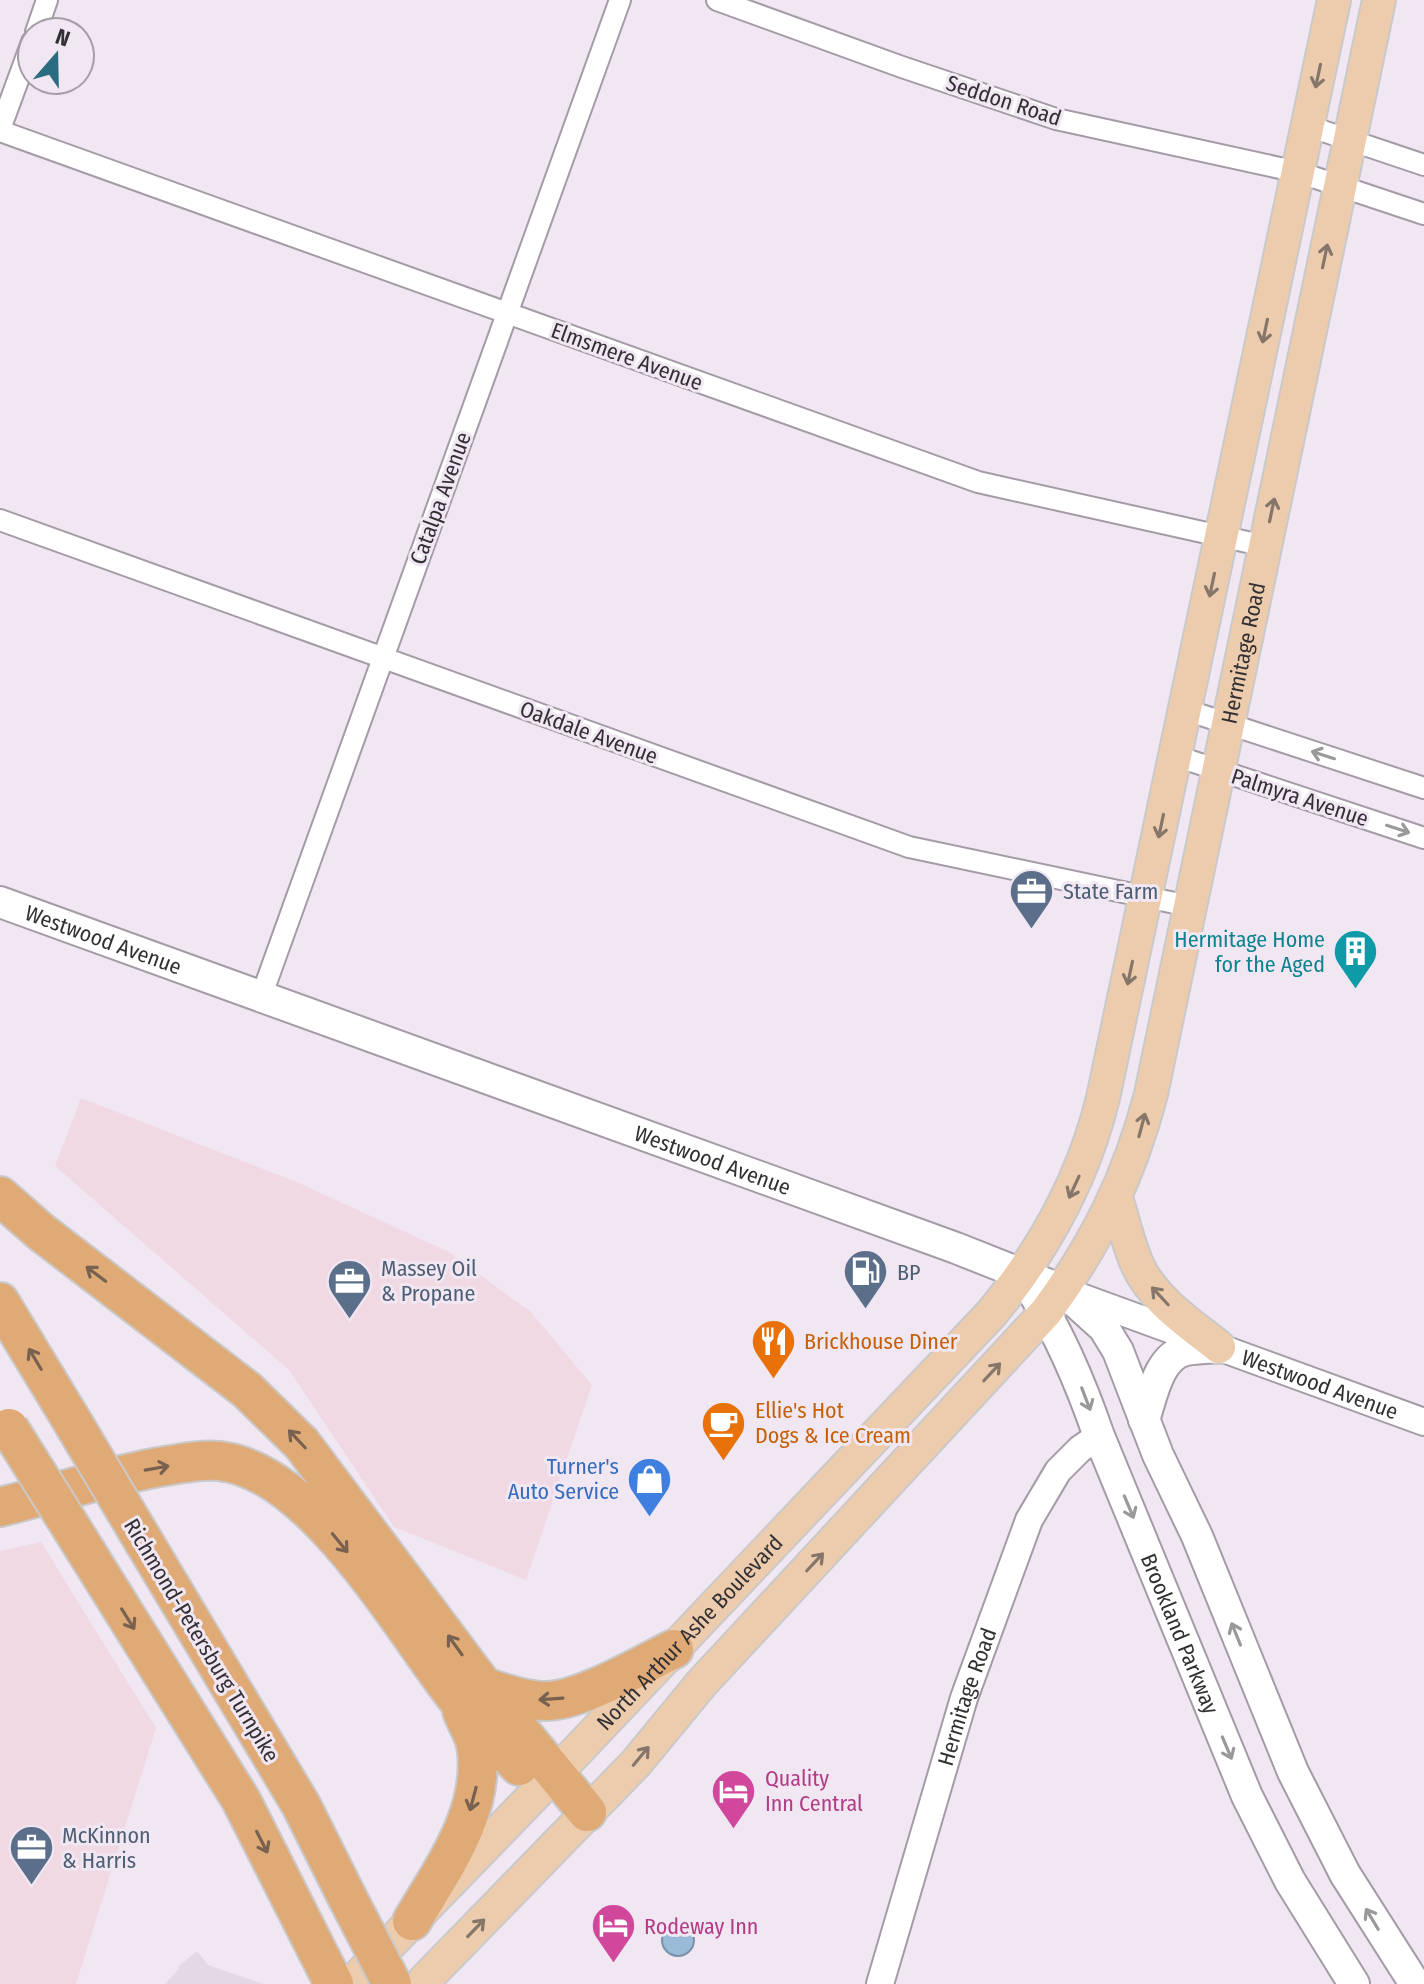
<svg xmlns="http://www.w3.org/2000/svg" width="1424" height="1984" viewBox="0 0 1424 1984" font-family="'Fira Sans Condensed',sans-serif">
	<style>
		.built { fill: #e4d8e7 }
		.industrial { fill: #f1d9e4 }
		.water { fill: #9abbd8; stroke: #7b91a7; stroke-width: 2 }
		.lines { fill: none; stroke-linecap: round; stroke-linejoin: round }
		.minor-casing { stroke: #a39ba5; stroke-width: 24 }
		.tertiary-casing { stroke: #a39ba5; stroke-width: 30 }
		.secondary-casing { stroke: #a39ba5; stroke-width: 34 }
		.primary-casing { stroke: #cac9ca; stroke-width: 36 }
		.motorway-casing { stroke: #cac9ca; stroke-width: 42 }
		.minor { stroke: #fff; stroke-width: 20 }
		.tertiary { stroke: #fff; stroke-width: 26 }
		.secondary { stroke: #fff; stroke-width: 30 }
		.primary { stroke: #ecccad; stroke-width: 32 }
		.motorway { stroke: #e0aa77; stroke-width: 38 }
		.motorway-bridge-casing { stroke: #cac9ca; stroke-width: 42; stroke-linecap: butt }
		.motorway-bridge { stroke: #e0aa77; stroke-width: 38 }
		.oneway { stroke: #86766a }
		.oneway2 { stroke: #99989a }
		.oneway3 { stroke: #78614f }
		.labels { text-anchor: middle; stroke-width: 6; stroke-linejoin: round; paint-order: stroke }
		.street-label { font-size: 22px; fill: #333034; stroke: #f0e7f2 }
		.service-label { font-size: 22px; fill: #4e5e75; stroke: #f0e7f2; text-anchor: start }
		.culture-label { font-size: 22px; fill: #0d838f; stroke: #f0e7f2; text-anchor: end }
		.food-label { font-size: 22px; fill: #c56008; stroke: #f0e7f2; text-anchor: start }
		.shop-label { font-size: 22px; fill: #366cbe; stroke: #f0e7f2; text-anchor: end }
		.hotel-label { font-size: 22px; fill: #b23c85; stroke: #f0e7f2; text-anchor: start }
	</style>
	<rect width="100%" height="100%" fill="#f0e7f2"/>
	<path class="built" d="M197,1951L208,1965L263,1984H165L179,1969L178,1967Z"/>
	<path class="industrial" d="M81,1098L299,1183L449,1252L531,1312L592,1385L526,1580L394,1527L289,1370L55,1166Z
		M41,1542L156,1728L76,1984H0V1551Z"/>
	<path class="water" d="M662 1940a16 16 0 1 1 32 0a16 16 0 1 1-32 0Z"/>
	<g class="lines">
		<defs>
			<path id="minor" d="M717,0L902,67L1056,119L1298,172L1424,214
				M36,32L47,0
				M1308,126L1424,165
				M0,129L32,42
				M0,131L978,482L1265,546
				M0,520L909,847L1189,906
				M1186,710L1424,788
				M1176,756L1424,838
				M261,997L620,0"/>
			<g id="tertiary">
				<path id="s1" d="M1070,1293L1424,1422"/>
				<path id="s2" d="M880,1984L964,1698L1029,1520L1058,1471L1080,1449L1099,1436"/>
			</g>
			<g id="secondary">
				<path id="s3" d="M0,902L956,1248L1062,1290L1104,1328L1118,1351L1158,1455L1197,1536L1293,1772L1345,1874L1415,1984"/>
				<path id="s4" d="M1034,1294C1062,1338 1082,1387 1099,1436L1247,1796L1290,1881L1354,1984"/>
				<path d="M1144,1420C1152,1397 1158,1356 1186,1350C1196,1348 1208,1348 1219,1347"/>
			</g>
			<g id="primary">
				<path d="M1116,1198C1123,1220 1128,1243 1137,1264C1153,1300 1189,1323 1219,1347"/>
				<path id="s5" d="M351,1984L575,1753L991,1314C1044,1250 1083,1180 1103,1098L1334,0"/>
				<path id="s6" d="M421,1984L636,1763L701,1684L1046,1312C1097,1242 1129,1178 1151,1094L1379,0"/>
			</g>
			<path id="motorway" d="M0,1196L41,1232L247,1390L302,1444L484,1687L587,1812
				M0,1302L69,1416
				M0,1507C53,1494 105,1477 159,1467C179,1464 198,1459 219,1461C312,1470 400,1625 454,1695C473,1720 497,1743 519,1766
				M144,1542L301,1805L347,1897
				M87,1553L241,1800L334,1984
				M484,1687C504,1693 525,1701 546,1701C581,1701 641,1665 674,1649
				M412,1921C443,1868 487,1810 476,1745C474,1734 466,1722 462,1711"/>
		</defs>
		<use href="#minor" class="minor-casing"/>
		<use href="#tertiary" class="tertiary-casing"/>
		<use href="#secondary" class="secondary-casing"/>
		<use href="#primary" class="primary-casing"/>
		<use href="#motorway" class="motorway-casing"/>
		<use href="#minor" class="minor"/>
		<use href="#tertiary" class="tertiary"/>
		<use href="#secondary" class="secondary"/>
		<use href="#primary" class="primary"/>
		<use href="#motorway" class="motorway"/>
		<defs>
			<path id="motorway-bridge" d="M69,1416L144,1542
				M9,1428L87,1553
				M347,1897L392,1984"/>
		</defs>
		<use href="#motorway-bridge" class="motorway-bridge-casing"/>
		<use href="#motorway-bridge" class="motorway-bridge"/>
	</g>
	<defs><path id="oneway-shaft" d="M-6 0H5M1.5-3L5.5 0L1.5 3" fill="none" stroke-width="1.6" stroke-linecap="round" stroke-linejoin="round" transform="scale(2)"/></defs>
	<g class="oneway">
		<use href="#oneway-shaft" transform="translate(1318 76) rotate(102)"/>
		<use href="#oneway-shaft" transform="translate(1325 256) rotate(-78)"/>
		<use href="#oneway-shaft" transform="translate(1265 331) rotate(102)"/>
		<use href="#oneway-shaft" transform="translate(1272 510) rotate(-78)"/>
		<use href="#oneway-shaft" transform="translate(1212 585) rotate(102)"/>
		<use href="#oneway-shaft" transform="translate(1161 826) rotate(102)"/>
		<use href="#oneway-shaft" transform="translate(1130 973) rotate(102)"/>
		<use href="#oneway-shaft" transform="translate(1142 1125) rotate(-75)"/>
		<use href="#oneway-shaft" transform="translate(1074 1187) rotate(115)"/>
		<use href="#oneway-shaft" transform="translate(1160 1296) rotate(-133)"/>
		<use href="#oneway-shaft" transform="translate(992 1372) rotate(-47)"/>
		<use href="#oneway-shaft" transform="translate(815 1562) rotate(-47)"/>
		<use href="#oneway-shaft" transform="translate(641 1756) rotate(-50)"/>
		<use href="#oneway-shaft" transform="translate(476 1928) rotate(-46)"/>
	</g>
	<g class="oneway2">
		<use href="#oneway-shaft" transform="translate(1323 755) rotate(-162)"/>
		<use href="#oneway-shaft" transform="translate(1398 829) rotate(18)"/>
		<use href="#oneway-shaft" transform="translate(1086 1399) rotate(69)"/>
		<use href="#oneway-shaft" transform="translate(1129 1507) rotate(67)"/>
		<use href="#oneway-shaft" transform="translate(1236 1634) rotate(-112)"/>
		<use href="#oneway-shaft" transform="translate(1227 1748) rotate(67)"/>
		<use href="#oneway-shaft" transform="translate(1372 1919) rotate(-121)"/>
	</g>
	<g class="oneway3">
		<use href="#oneway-shaft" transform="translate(96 1274) rotate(-143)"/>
		<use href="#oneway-shaft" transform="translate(35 1359) rotate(-121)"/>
		<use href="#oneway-shaft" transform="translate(297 1439) rotate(-133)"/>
		<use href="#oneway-shaft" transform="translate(157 1468) rotate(-10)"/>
		<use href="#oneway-shaft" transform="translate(340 1543) rotate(51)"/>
		<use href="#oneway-shaft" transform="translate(128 1619) rotate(58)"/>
		<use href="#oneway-shaft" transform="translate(455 1645) rotate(-126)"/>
		<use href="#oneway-shaft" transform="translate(551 1699) rotate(176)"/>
		<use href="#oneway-shaft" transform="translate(473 1799) rotate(105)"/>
		<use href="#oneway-shaft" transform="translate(262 1842) rotate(63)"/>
	</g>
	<defs>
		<symbol id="office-pin" viewBox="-11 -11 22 30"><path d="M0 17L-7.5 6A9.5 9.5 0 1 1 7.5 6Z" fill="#5c6f8a" stroke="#f0e7f2"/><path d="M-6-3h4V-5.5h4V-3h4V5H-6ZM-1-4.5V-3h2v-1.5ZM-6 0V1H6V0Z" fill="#fff"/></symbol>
		<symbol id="building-pin" viewBox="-11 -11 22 30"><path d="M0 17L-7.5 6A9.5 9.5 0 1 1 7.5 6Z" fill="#0f9aa8" stroke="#f0e7f2"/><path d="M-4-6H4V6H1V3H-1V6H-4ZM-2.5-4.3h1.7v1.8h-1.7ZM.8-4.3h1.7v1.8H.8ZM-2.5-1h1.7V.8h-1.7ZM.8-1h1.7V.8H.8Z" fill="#fff"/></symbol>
		<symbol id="fuel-pin" viewBox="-11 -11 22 30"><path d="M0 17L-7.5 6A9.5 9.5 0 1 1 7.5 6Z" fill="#5c6f8a" stroke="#f0e7f2"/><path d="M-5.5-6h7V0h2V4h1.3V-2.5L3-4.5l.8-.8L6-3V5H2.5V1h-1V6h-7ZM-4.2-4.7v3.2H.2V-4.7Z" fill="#fff"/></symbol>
		<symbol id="restaurant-pin" viewBox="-11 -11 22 30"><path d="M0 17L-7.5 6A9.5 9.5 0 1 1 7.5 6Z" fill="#e8710a" stroke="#f0e7f2"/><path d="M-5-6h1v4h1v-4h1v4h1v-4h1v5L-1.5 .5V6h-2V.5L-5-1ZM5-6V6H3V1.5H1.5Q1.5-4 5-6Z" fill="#fff"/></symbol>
		<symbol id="cafe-pin" viewBox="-11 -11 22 30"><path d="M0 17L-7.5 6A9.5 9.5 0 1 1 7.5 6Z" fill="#e8710a" stroke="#f0e7f2"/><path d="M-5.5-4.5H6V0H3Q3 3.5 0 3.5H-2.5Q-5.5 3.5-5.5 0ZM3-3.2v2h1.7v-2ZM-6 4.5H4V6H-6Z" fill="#fff"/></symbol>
		<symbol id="shop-pin" viewBox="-11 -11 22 30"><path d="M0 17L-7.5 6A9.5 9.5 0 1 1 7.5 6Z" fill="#3f7fe0" stroke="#f0e7f2"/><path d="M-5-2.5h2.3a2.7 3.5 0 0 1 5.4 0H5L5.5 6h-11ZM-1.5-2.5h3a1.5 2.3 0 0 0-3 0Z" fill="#fff"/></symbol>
		<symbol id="hotel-pin" viewBox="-11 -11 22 30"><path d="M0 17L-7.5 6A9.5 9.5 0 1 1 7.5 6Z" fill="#d1479c" stroke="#f0e7f2"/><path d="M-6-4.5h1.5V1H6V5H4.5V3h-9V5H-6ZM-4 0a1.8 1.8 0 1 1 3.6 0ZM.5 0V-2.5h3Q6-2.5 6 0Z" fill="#fff"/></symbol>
	</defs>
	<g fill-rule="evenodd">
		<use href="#office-pin" x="1006" y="866" width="51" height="69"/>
		<use href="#building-pin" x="1330" y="926" width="51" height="69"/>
		<use href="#fuel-pin" x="840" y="1246" width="51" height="69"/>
		<use href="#office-pin" x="324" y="1256" width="51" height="69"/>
		<use href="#restaurant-pin" x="748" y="1316" width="51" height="69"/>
		<use href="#cafe-pin" x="698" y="1398" width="51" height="69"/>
		<use href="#shop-pin" x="624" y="1454" width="51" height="69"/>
		<use href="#hotel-pin" x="708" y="1766" width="51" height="69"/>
		<use href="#office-pin" x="6" y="1822" width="51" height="69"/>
		<use href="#hotel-pin" x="588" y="1900" width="51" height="69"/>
	</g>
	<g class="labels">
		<g class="street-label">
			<text transform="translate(1004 100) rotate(18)" y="8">Seddon Road</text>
			<text transform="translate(627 356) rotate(20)" y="8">Elmsmere Avenue</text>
			<text transform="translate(440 498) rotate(-70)" y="8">Catalpa Avenue</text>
			<text dy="8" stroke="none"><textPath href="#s6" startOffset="1612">Hermitage Road</textPath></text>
			<text transform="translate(589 732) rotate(20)" y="8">Oakdale Avenue</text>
			<text transform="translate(1300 797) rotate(18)" y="8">Palmyra Avenue</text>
			<text dy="8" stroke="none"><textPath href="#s3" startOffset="110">Westwood Avenue</textPath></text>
			<text dy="8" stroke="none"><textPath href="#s3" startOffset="758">Westwood Avenue</textPath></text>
			<text dy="8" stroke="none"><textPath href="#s1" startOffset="266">Westwood Avenue</textPath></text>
			<text dy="8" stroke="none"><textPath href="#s5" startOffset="488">North Arthur Ashe Boulevard</textPath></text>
			<text dy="8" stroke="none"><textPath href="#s4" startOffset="370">Brookland Parkway</textPath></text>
			<text transform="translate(202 1640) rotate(59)" y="8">Richmond-Petersburg Turnpike</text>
			<text dy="8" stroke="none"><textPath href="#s2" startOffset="300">Hermitage Road</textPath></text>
		</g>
		<g class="service-label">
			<text x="1063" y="899">State Farm</text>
			<text x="381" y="1276">Massey Oil<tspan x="381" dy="25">&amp; Propane</tspan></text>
			<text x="897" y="1280">BP</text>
			<text x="62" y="1843">McKinnon<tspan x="62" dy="25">&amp; Harris</tspan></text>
		</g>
		<g class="culture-label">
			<text x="1325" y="947">Hermitage Home<tspan x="1325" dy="25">for the Aged</tspan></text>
		</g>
		<g class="food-label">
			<text x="804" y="1349">Brickhouse Diner</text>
			<text x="755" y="1418">Ellie's Hot<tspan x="755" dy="25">Dogs &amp; Ice Cream</tspan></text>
		</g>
		<g class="shop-label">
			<text x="619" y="1474">Turner's<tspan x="619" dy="25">Auto Service</tspan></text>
		</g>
		<g class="hotel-label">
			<text x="765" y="1786">Quality<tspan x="765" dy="25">Inn Central</tspan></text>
			<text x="644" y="1934">Rodeway Inn</text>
		</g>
	</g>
	<g transform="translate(56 56) rotate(20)"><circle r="38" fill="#f0e7f2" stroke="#a49ea6" stroke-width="2"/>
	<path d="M0-6L14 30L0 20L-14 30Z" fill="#2c6c81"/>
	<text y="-12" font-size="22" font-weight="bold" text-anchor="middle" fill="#333034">N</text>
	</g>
</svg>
